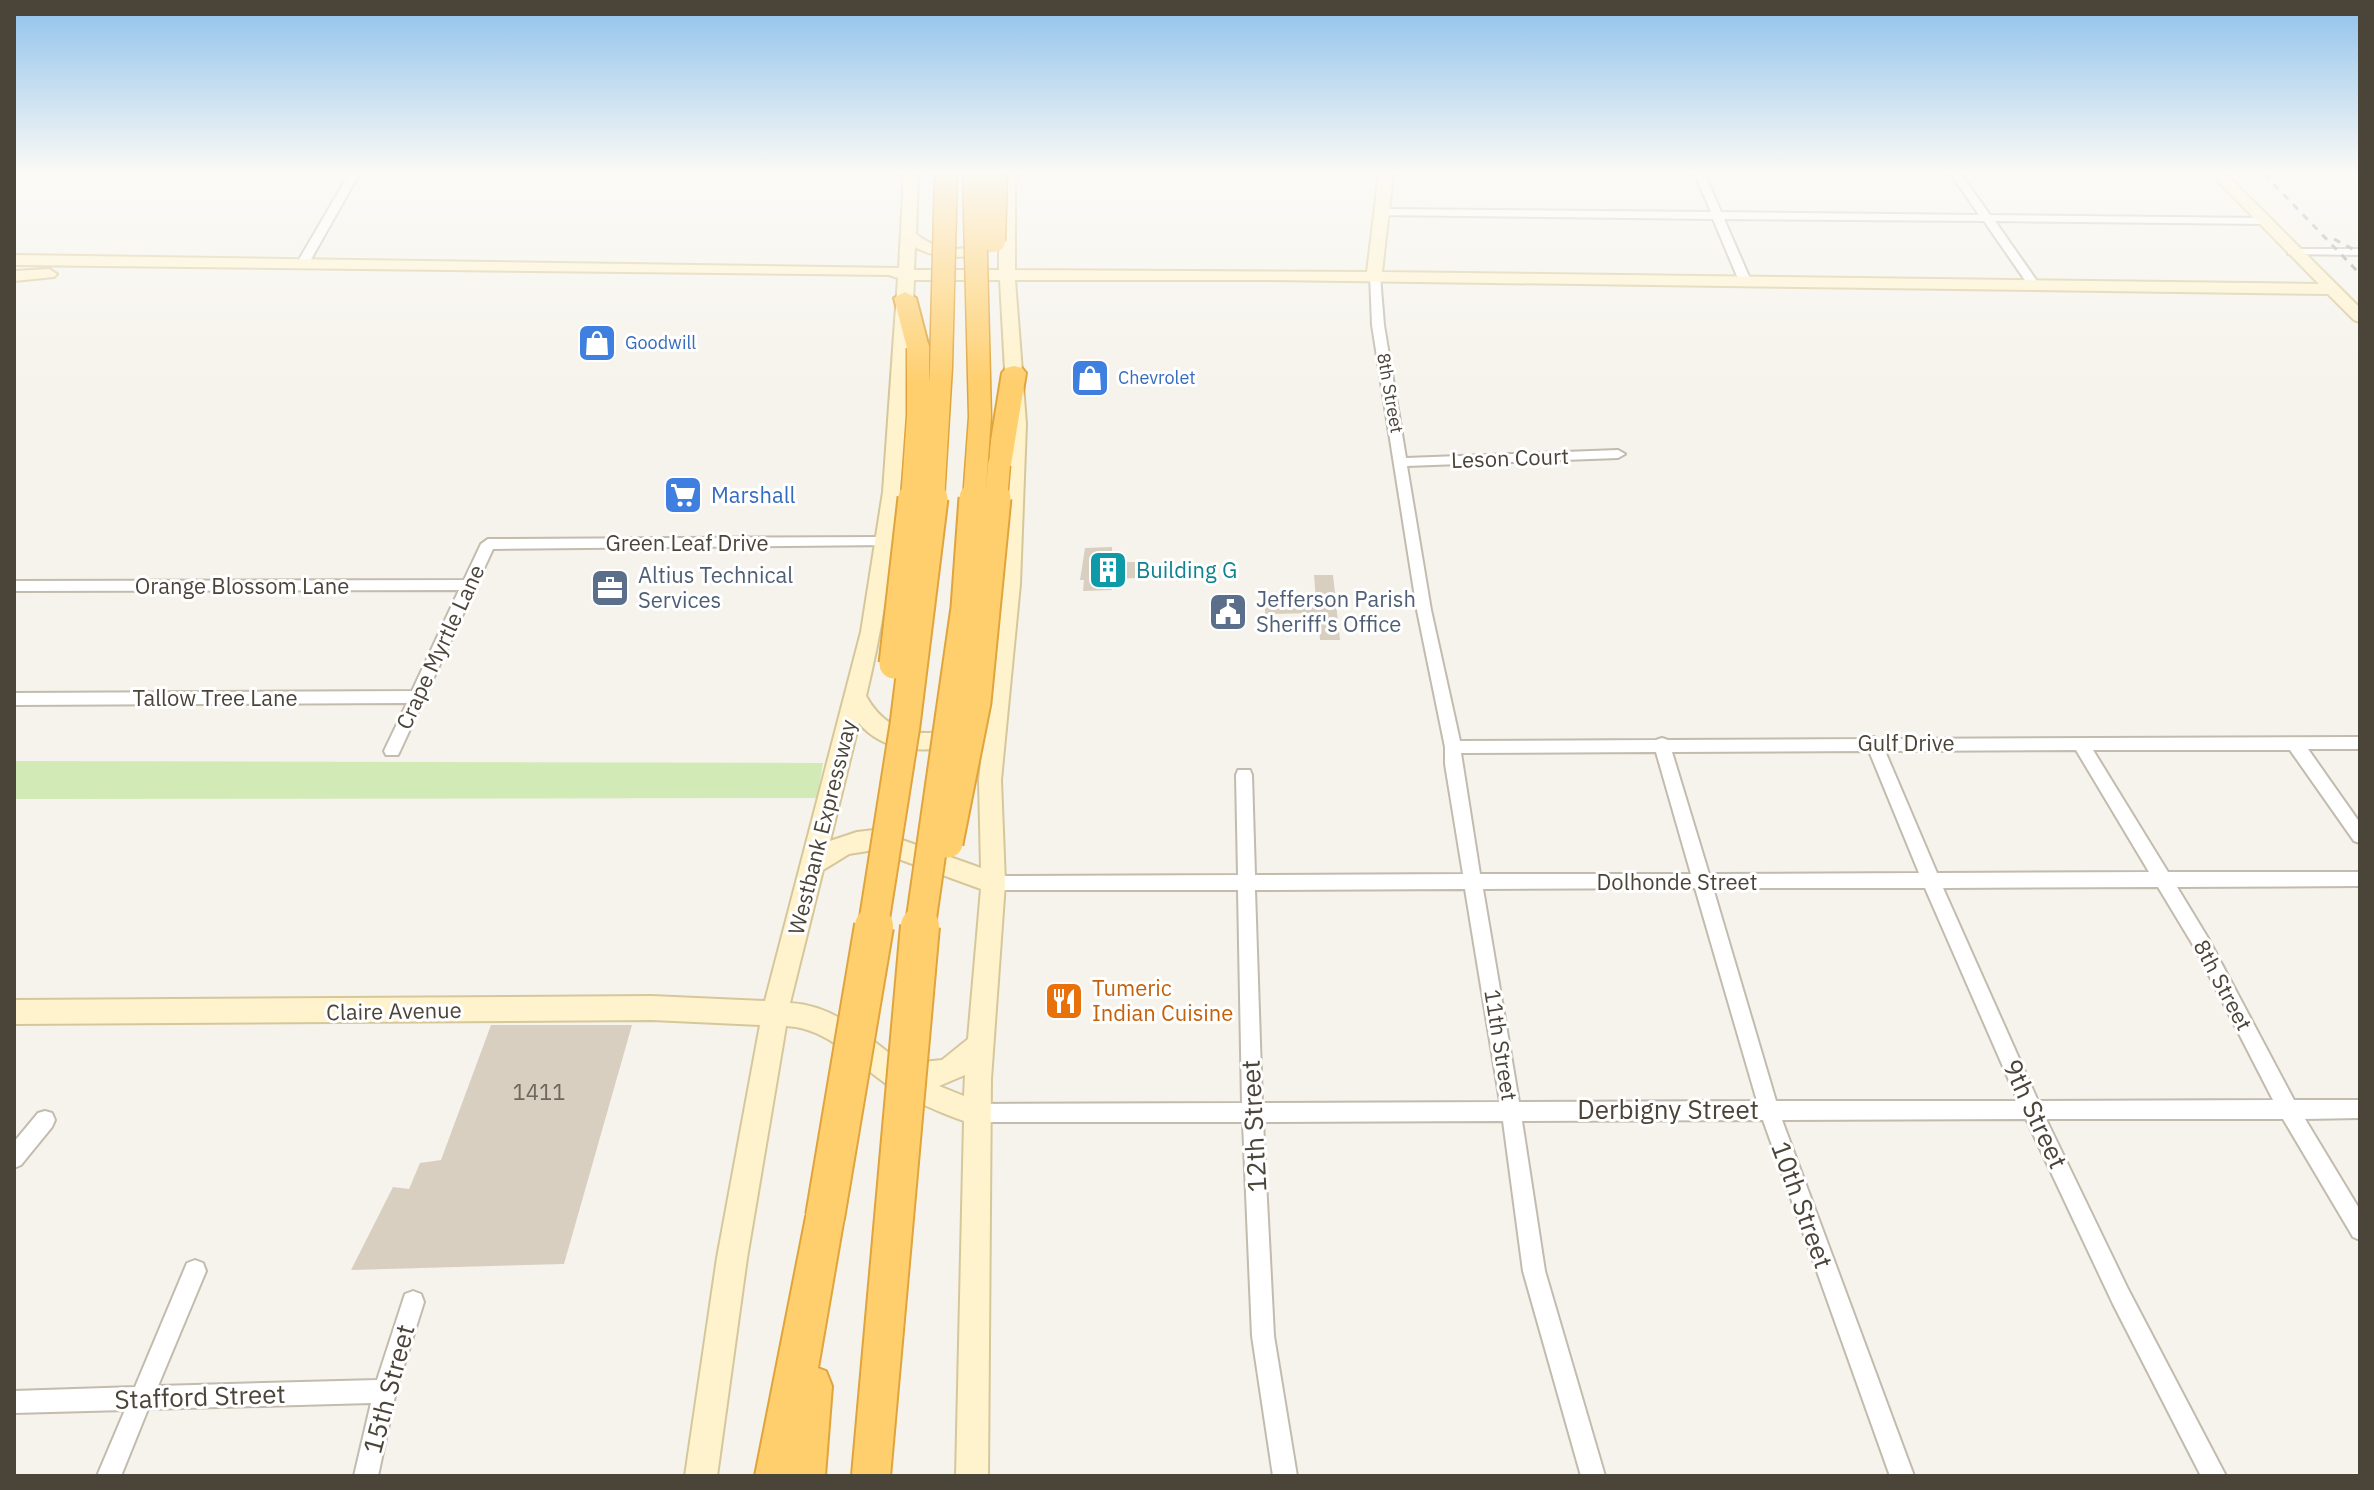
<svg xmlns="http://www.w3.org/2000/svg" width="2374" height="1490" viewBox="0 0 2374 1490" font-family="'IBM Plex Sans',sans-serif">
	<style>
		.green { fill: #d2eab5 }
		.building { fill: #d8cfc1 }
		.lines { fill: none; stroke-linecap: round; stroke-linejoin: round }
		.street-casing { stroke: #c2bbae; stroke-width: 4 }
		.secondary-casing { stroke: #d6c79b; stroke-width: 4 }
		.highway-casing { stroke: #e0a43c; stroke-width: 4 }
		.street { fill: #fff; fill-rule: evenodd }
		.secondary { fill: #fff3cd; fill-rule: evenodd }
		.highway { fill: #ffcf6e; fill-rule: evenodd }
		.rail { stroke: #9a9a9a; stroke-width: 3; stroke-dasharray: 7 7; stroke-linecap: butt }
		.highway-bridge-far2-casing { stroke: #e0a43c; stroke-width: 25; stroke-linecap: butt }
		.highway-bridge-far1-casing { stroke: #e0a43c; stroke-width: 33; stroke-linecap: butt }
		.highway-bridge-casing { stroke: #e0a43c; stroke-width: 42; stroke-linecap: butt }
		.highway-bridge-far2 { stroke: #ffcf6e; stroke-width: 22 }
		.highway-bridge-far1 { stroke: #ffcf6e; stroke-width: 29 }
		.highway-bridge { stroke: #ffcf6e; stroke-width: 38 }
		.labels { text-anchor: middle; stroke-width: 6; stroke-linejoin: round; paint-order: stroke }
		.far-shop-label { font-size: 18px; fill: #366cbe; stroke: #fff; text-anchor: start }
		.far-street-label { font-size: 18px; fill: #4b4439; stroke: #fff }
		.street-label { font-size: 22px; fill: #4b4439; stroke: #fff }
		.shop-label { font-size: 22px; fill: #366cbe; stroke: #fff; text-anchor: start }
		.culture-label { font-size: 22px; fill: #0d838f; stroke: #fff; text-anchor: start }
		.service-label { font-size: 22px; fill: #4e5e75; stroke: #fff; text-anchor: start }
		.food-label { font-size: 22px; fill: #c56008; stroke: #fff; text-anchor: start }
		.near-number-label { font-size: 22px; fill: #6e675b }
		.near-street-label { font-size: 26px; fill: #4b4439; stroke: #fff }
	</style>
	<rect width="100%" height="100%" fill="#f6f3ec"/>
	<path class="green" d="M14,761L823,763L817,798L14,799Z"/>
	<path class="building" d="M1112,547V562H1137V578L1112,579V590L1083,591L1084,580H1080L1085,548Z
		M1314,575H1333L1340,640H1320L1318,613L1265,614V601L1316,600Z
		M491,1025H632L564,1264L351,1270L393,1187L409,1189L420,1163L441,1160Z"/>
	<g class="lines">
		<defs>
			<path id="street" d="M349,174H359L309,263L299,265L297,263Z
				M1695,174H1705L1721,212L1979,215L1951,174H1961L1990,215L2263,218L2268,221L2263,224L1995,221L2039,284L2033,287L2029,286L1984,221L1724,219L1751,281L1745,284L1739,281L1713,219L1381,215L1376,212L1381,209L1711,212Z
				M2292,249H2360V255L2288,254V250Z
				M1370,274L1380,276L1384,325L1406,458L1618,450L1625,454L1618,458L1407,466L1431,610L1460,741L1656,740L1662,738L1668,740L1867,739L1873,737L1879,739L2360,737V749H2308L2360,823V843L2354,841L2290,750H2093L2168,872H2360V886L2177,887L2208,938L2294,1100H2360V1118L2305,1119L2360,1210V1240L2353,1237L2283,1119H2046L2128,1289L2226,1476H2201L2113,1304L2026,1119L1782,1120L1914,1476H1890L1763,1120L1522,1121L1545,1271L1605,1476H1581L1523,1271L1503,1121L1263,1122L1274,1336L1297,1476H1273L1252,1336L1243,1122H977L970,1120L967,1113L970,1106L977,1104L1242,1103L1238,890H993L987,888L984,883L987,878L993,876L1238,875L1236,775L1238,770H1250L1252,775L1255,875L1463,874L1445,764V747L1417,610L1372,325ZM2076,750L2149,872L1937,873L1885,751ZM1869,751L1919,873L1709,874L1672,752ZM1656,752L1691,874H1480L1461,753ZM2158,887L2196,950L2273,1100L2038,1101L1943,888ZM1695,888L1757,1101L1519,1102L1483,889ZM1713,888H1925L2018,1101H1776ZM1465,889L1500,1102L1262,1103L1255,890Z
				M885,537L890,539L892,542L890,545L493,549L400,751L398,755H386L384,751L407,703L14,705V693L412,691L459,590L14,591V581L464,580L481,544L488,539Z
				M45,1111L52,1113L55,1120L52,1127L21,1165L14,1168V1142L38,1113Z
				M195,1260L203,1263L206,1271L158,1386L377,1380L405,1294L413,1291L421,1294L424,1302L396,1391L378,1476H354L371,1403L148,1409L121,1476H97L125,1410L14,1413V1391L135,1387L187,1263Z"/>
			<path id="secondary" d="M904,174H918L916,234C933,247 952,253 973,246C983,243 989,238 999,240L1001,174H1015V270L1367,272L1379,174H1393L1382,272L2319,284L2211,174H2226L2360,308V322L2354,320L2328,294L1271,280H1015L1026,424L1020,584L1001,780L1005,883L991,1079L988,1476H956L964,1121C938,1112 914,1101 891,1087C855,1064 831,1028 786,1026L747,1258L717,1476H685L717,1258L760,1025L652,1020L14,1024V1000L652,996L765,1001L861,632L883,492L898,278L889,275L14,265V255L899,268ZM999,246V270H914L915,247C943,262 971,259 999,246ZM914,280H1000L1008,424L1000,584L979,780L981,868L874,830L857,832L830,841L859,723C884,754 931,754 966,742L969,736L966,730C956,727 951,731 941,732C907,737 882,725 866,696C899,559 908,420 914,280ZM874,850L981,889L968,1039L942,1060L903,1064C869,1038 835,1005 790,1003L823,870L849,854ZM965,1075L964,1096L939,1086Z
				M49,269L57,274L54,277L14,281V271Z"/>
			<path id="highway" d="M905,292L916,298L929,348L926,353H910L907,348L894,298Z
				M1014,366L1022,368L1026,373L1011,465L1008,471H990L987,465L1002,373L1006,368Z
				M825,1198L839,1203L844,1217L818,1368L826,1371L832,1386L825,1476H755L806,1217L811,1203Z"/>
		</defs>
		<use href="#street" class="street-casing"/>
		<use href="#secondary" class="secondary-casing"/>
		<use href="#highway" class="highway-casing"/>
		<use href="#street" class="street"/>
		<use href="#secondary" class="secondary"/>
		<use href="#highway" class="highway"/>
		<path class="rail" d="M2264,174L2360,274
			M2334,239L2360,253"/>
		<defs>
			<path id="highway-bridge-far2" d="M974,174L980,417L974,500
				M994,241L996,174
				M912,500L918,416V348
				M933,500L941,367L946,174
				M996,500L999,465"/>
			<path id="highway-bridge-far1" d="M894,664L913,498
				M948,843L976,702L996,498
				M873,928L905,725L933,498
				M920,928L966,608L974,498"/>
			<path id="highway-bridge" d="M825,1217L874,926
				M871,1476L920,926"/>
		</defs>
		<use href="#highway-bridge-far2" class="highway-bridge-far2-casing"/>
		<use href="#highway-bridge-far1" class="highway-bridge-far1-casing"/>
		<use href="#highway-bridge" class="highway-bridge-casing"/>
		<use href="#highway-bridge-far2" class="highway-bridge-far2"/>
		<use href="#highway-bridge-far1" class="highway-bridge-far1"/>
		<use href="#highway-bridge" class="highway-bridge"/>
	</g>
	<linearGradient id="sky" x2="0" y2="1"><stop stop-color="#8fc1ec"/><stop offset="0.45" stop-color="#fbfaf6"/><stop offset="1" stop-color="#fbfaf6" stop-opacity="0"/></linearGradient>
	<rect width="2374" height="383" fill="url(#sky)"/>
	<defs>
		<symbol id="shop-square" viewBox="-11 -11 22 22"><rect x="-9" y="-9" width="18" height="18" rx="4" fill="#3f7fe0" stroke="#fff"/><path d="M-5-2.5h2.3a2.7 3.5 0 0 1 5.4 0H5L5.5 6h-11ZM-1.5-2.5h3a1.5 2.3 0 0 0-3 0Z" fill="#fff"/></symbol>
		<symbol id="supermarket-square" viewBox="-11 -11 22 22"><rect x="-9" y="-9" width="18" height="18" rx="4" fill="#3f7fe0" stroke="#fff"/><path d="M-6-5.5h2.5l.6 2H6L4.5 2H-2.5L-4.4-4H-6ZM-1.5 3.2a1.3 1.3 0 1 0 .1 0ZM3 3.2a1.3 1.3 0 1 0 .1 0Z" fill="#fff"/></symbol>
		<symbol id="building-square" viewBox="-11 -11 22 22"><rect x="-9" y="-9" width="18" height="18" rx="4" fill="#0f9aa8" stroke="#fff"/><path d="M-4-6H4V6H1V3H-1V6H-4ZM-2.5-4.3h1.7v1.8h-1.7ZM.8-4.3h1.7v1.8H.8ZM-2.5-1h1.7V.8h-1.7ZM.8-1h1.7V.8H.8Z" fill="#fff"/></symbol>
		<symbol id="office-square" viewBox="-11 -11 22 22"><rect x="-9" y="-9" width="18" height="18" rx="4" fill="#5c6f8a" stroke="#fff"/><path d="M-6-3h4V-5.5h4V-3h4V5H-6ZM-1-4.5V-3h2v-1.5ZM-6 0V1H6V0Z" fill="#fff"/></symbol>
		<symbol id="civic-square" viewBox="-11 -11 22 22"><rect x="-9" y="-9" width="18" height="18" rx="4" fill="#5c6f8a" stroke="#fff"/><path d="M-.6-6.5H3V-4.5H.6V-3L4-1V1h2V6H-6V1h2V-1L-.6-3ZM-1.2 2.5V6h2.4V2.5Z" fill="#fff"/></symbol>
		<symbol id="restaurant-square" viewBox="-11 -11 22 22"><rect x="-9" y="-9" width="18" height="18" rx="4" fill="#e8710a" stroke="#fff"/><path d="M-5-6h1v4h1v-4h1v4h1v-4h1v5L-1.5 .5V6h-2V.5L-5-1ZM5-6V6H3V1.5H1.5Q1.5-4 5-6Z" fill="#fff"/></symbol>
	</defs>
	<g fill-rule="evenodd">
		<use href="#shop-square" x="575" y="321" width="44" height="44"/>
		<use href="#shop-square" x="1068" y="356" width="44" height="44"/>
		<use href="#supermarket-square" x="661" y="473" width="44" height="44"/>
		<use href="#building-square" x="1086" y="548" width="44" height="44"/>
		<use href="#office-square" x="588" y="566" width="44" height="44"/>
		<use href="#civic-square" x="1206" y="590" width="44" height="44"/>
		<use href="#restaurant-square" x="1042" y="979" width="44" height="44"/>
	</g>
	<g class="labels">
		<g class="far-shop-label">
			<text x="625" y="349">Goodwill</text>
			<text x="1118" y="384">Chevrolet</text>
		</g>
		<g class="far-street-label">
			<text transform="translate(1390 393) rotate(80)" y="6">8th Street</text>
		</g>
		<g class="street-label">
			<text transform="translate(1510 458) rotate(-2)" y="8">Leson Court</text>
			<text x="687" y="551">Green Leaf Drive</text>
			<text x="242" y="594">Orange Blossom Lane</text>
			<text transform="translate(440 647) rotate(-65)" y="8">Crape Myrtle Lane</text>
			<text x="215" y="706">Tallow Tree Lane</text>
			<text x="1906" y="751">Gulf Drive</text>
			<text transform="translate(822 827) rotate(-76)" y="8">Westbank Expressway</text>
			<text x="1677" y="890">Dolhonde Street</text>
			<text transform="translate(2223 985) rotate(62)" y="8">8th Street</text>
			<text transform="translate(394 1011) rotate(-1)" y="8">Claire Avenue</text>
			<text transform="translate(1501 1045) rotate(81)" y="8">11th Street</text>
		</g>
		<g class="shop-label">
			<text x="711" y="503">Marshall</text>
		</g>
		<g class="culture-label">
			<text x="1136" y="578">Building G</text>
		</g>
		<g class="service-label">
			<text x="638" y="583">Altius Technical<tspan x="638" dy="25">Services</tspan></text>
			<text x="1256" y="607">Jefferson Parish<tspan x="1256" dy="25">Sheriff's Office</tspan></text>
		</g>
		<g class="food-label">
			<text x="1092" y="996">Tumeric<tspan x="1092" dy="25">Indian Cuisine</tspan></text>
		</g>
		<g class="near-number-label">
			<text x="539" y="1100">1411</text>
		</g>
		<g class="near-street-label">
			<text x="1668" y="1119">Derbigny Street</text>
			<text transform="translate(2035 1114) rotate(65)" y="9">9th Street</text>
			<text transform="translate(1254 1126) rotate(-93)" y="9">12th Street</text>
			<text transform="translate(1802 1205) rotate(70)" y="9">10th Street</text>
			<text transform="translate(389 1389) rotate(-75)" y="9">15th Street</text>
			<text transform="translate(200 1397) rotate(-2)" y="9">Stafford Street</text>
		</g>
	</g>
	<rect width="2374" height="1490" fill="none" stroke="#4b4439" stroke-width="32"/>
</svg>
